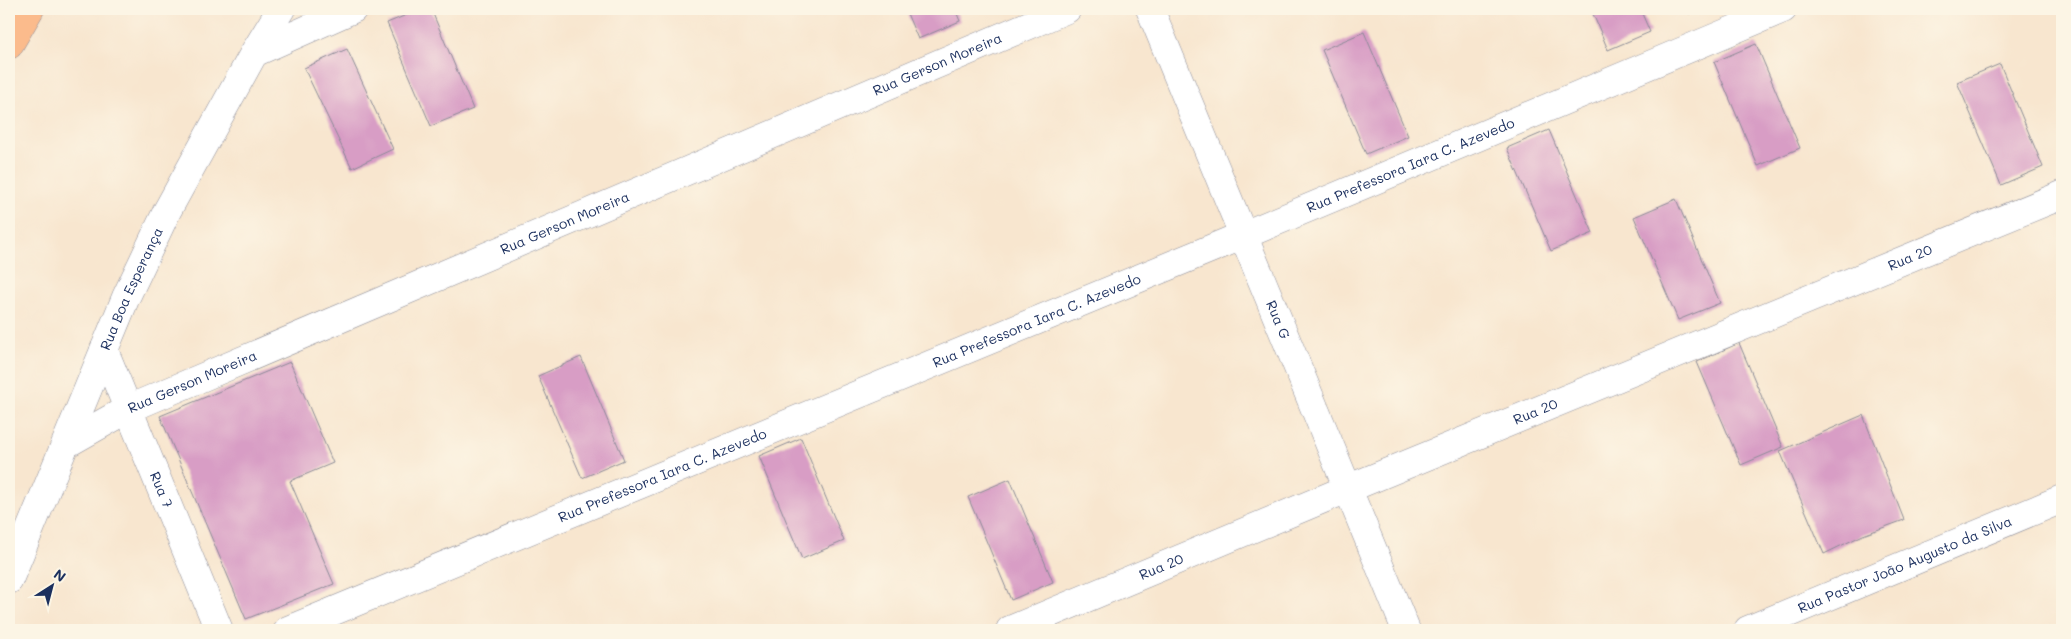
<svg xmlns="http://www.w3.org/2000/svg" width="2071" height="639" viewBox="0 0 2071 639" font-family="Mali,sans-serif">
	<style>
		.building { fill: #d89dc5 }
		.lines { fill: none; stroke-linecap: round; stroke-linejoin: round }
		.minor-casing { stroke: #8a8a96; stroke-width: 29 }
		.highway-casing { stroke: #8a8a96; stroke-width: 29 }
		.minor { stroke: #fff; stroke-width: 28 }
		.highway { stroke: #fbbb8c; stroke-width: 28 }
		.labels { text-anchor: middle; stroke-width: 4.5; stroke-linejoin: round; paint-order: stroke }
		.street-label { font-size: 14px; fill: #1b2f5e; stroke: #fcf5e5 }
	</style>
	<rect width="100%" height="100%" fill="#fcf5e5"/>
	<filter id="ink" filterUnits="userSpaceOnUse"><feTurbulence type="fractalNoise" baseFrequency=".02" numOctaves="2"/><feDisplacementMap in="SourceGraphic" scale="10" xChannelSelector="R" yChannelSelector="G"/><feConvolveMatrix kernelMatrix="1 2 1 2 8 2 1 2 1" color-interpolation-filters="sRGB"/></filter>
	<filter id="wash" filterUnits="userSpaceOnUse"><feTurbulence type="fractalNoise" baseFrequency=".0096" numOctaves="4" result="noise"/><feDisplacementMap in="SourceGraphic" scale="20" xChannelSelector="R" yChannelSelector="G"/><feGaussianBlur stdDeviation="1.12" result="paint"/><feColorMatrix in="noise" values="0 0 0 0 0 0 0 0 0 0 0 0 0 0 0 0 0 1.4 0 .05"/><feComposite in="paint" operator="in"/></filter>
	<g filter="url(#wash)">
		<rect width="100%" height="100%" fill="#f8e6cf"/>
		<g id="blocks">
			<path class="building" d="M421,9H431L473,109L431,126L387,23Z
				M905,9H955L960,21L918,39Z
				M1591,9H1640L1650,32L1608,50Z
				M1687,9H1701L1689,14Z
				M1364,32L1408,136L1366,154L1322,50Z
				M1756,44L1800,148L1758,166L1714,62Z
				M347,49L393,149L352,168L304,68Z
				M2000,64L2043,167L2001,185L1957,82Z
				M1549,130L1593,233L1551,251L1507,148Z
				M1676,199L1720,303L1678,320L1634,217Z
				M1739,343L1783,447L1741,465L1697,362Z
				M581,357L624,460L582,478L538,376Z
				M290,362L333,463L290,481L334,584L246,619L160,416Z
				M1863,415L1904,520L1863,535L1824,554L1780,451Z
				M801,438L844,541L802,559L759,456Z
				M1010,479L1053,582L1011,600L968,497Z"/>
		</g>
	</g>
	<g filter="url(#ink)">
		<use href="#blocks" fill-opacity="0" stroke="#8a8a96" stroke-width="1"/>
		<g class="lines">
			<defs>
				<g id="minor">
					<path id="s1" d="M1150,9L1406,630"/>
					<path d="M254,53L353,9"/>
					<path id="s2" d="M104,350L219,630"/>
					<path id="s3" d="M66,444L128,409L1067,9"/>
					<path id="s4" d="M9,580L126,297L167,211L254,53L281,9"/>
					<path id="s5" d="M288,630L1244,235L1783,9"/>
					<path id="s6" d="M1010,630L1347,489L2062,195"/>
					<path id="s7" d="M1748,630L2062,499"/>
				</g>
				<path id="highway" d="M9,45L30,9"/>
			</defs>
			<use href="#minor" class="minor-casing"/>
			<use href="#highway" class="highway-casing"/>
			<use href="#minor" class="minor"/>
			<use href="#highway" class="highway"/>
		</g>
	</g>
	<g class="labels">
		<g class="street-label">
			<text dy="5" stroke="none"><textPath href="#s3" startOffset="951">Rua Gerson Moreira</textPath></text>
			<text dy="5" stroke="none"><textPath href="#s5" startOffset="1215">Rua Prefessora Iara C. Azevedo</textPath></text>
			<text dy="5" stroke="none"><textPath href="#s3" startOffset="546">Rua Gerson Moreira</textPath></text>
			<text dy="5" stroke="none"><textPath href="#s6" startOffset="974">Rua 20</textPath></text>
			<text dy="5" stroke="none"><textPath href="#s4" startOffset="316">Rua Boa Esperança</textPath></text>
			<text dy="5" stroke="none"><textPath href="#s1" startOffset="336">Rua G</textPath></text>
			<text dy="5" stroke="none"><textPath href="#s5" startOffset="810">Rua Prefessora Iara C. Azevedo</textPath></text>
			<text dy="5" stroke="none"><textPath href="#s3" startOffset="141">Rua Gerson Moreira</textPath></text>
			<text dy="5" stroke="none"><textPath href="#s6" startOffset="569">Rua 20</textPath></text>
			<text dy="5" stroke="none"><textPath href="#s5" startOffset="405">Rua Prefessora Iara C. Azevedo</textPath></text>
			<text dy="5" stroke="none"><textPath href="#s2" startOffset="151">Rua 7</textPath></text>
			<text dy="5" stroke="none"><textPath href="#s7" startOffset="170">Rua Pastor João Augusto da Silva</textPath></text>
			<text dy="5" stroke="none"><textPath href="#s6" startOffset="164">Rua 20</textPath></text>
		</g>
	</g>
	<rect width="2071" height="639" fill="none" stroke="#fcf5e5" stroke-width="30"/>
	<g transform="translate(52 586) rotate(36)" stroke="#fcf5e5" stroke-width="4" paint-order="stroke">
	<path d="M0-4L9 19L0 12L-9 19Z" fill="#1b2f5e"/>
	<text y="-8" font-size="14" font-weight="bold" text-anchor="middle" fill="#1b2f5e">N</text>
	</g>
</svg>
